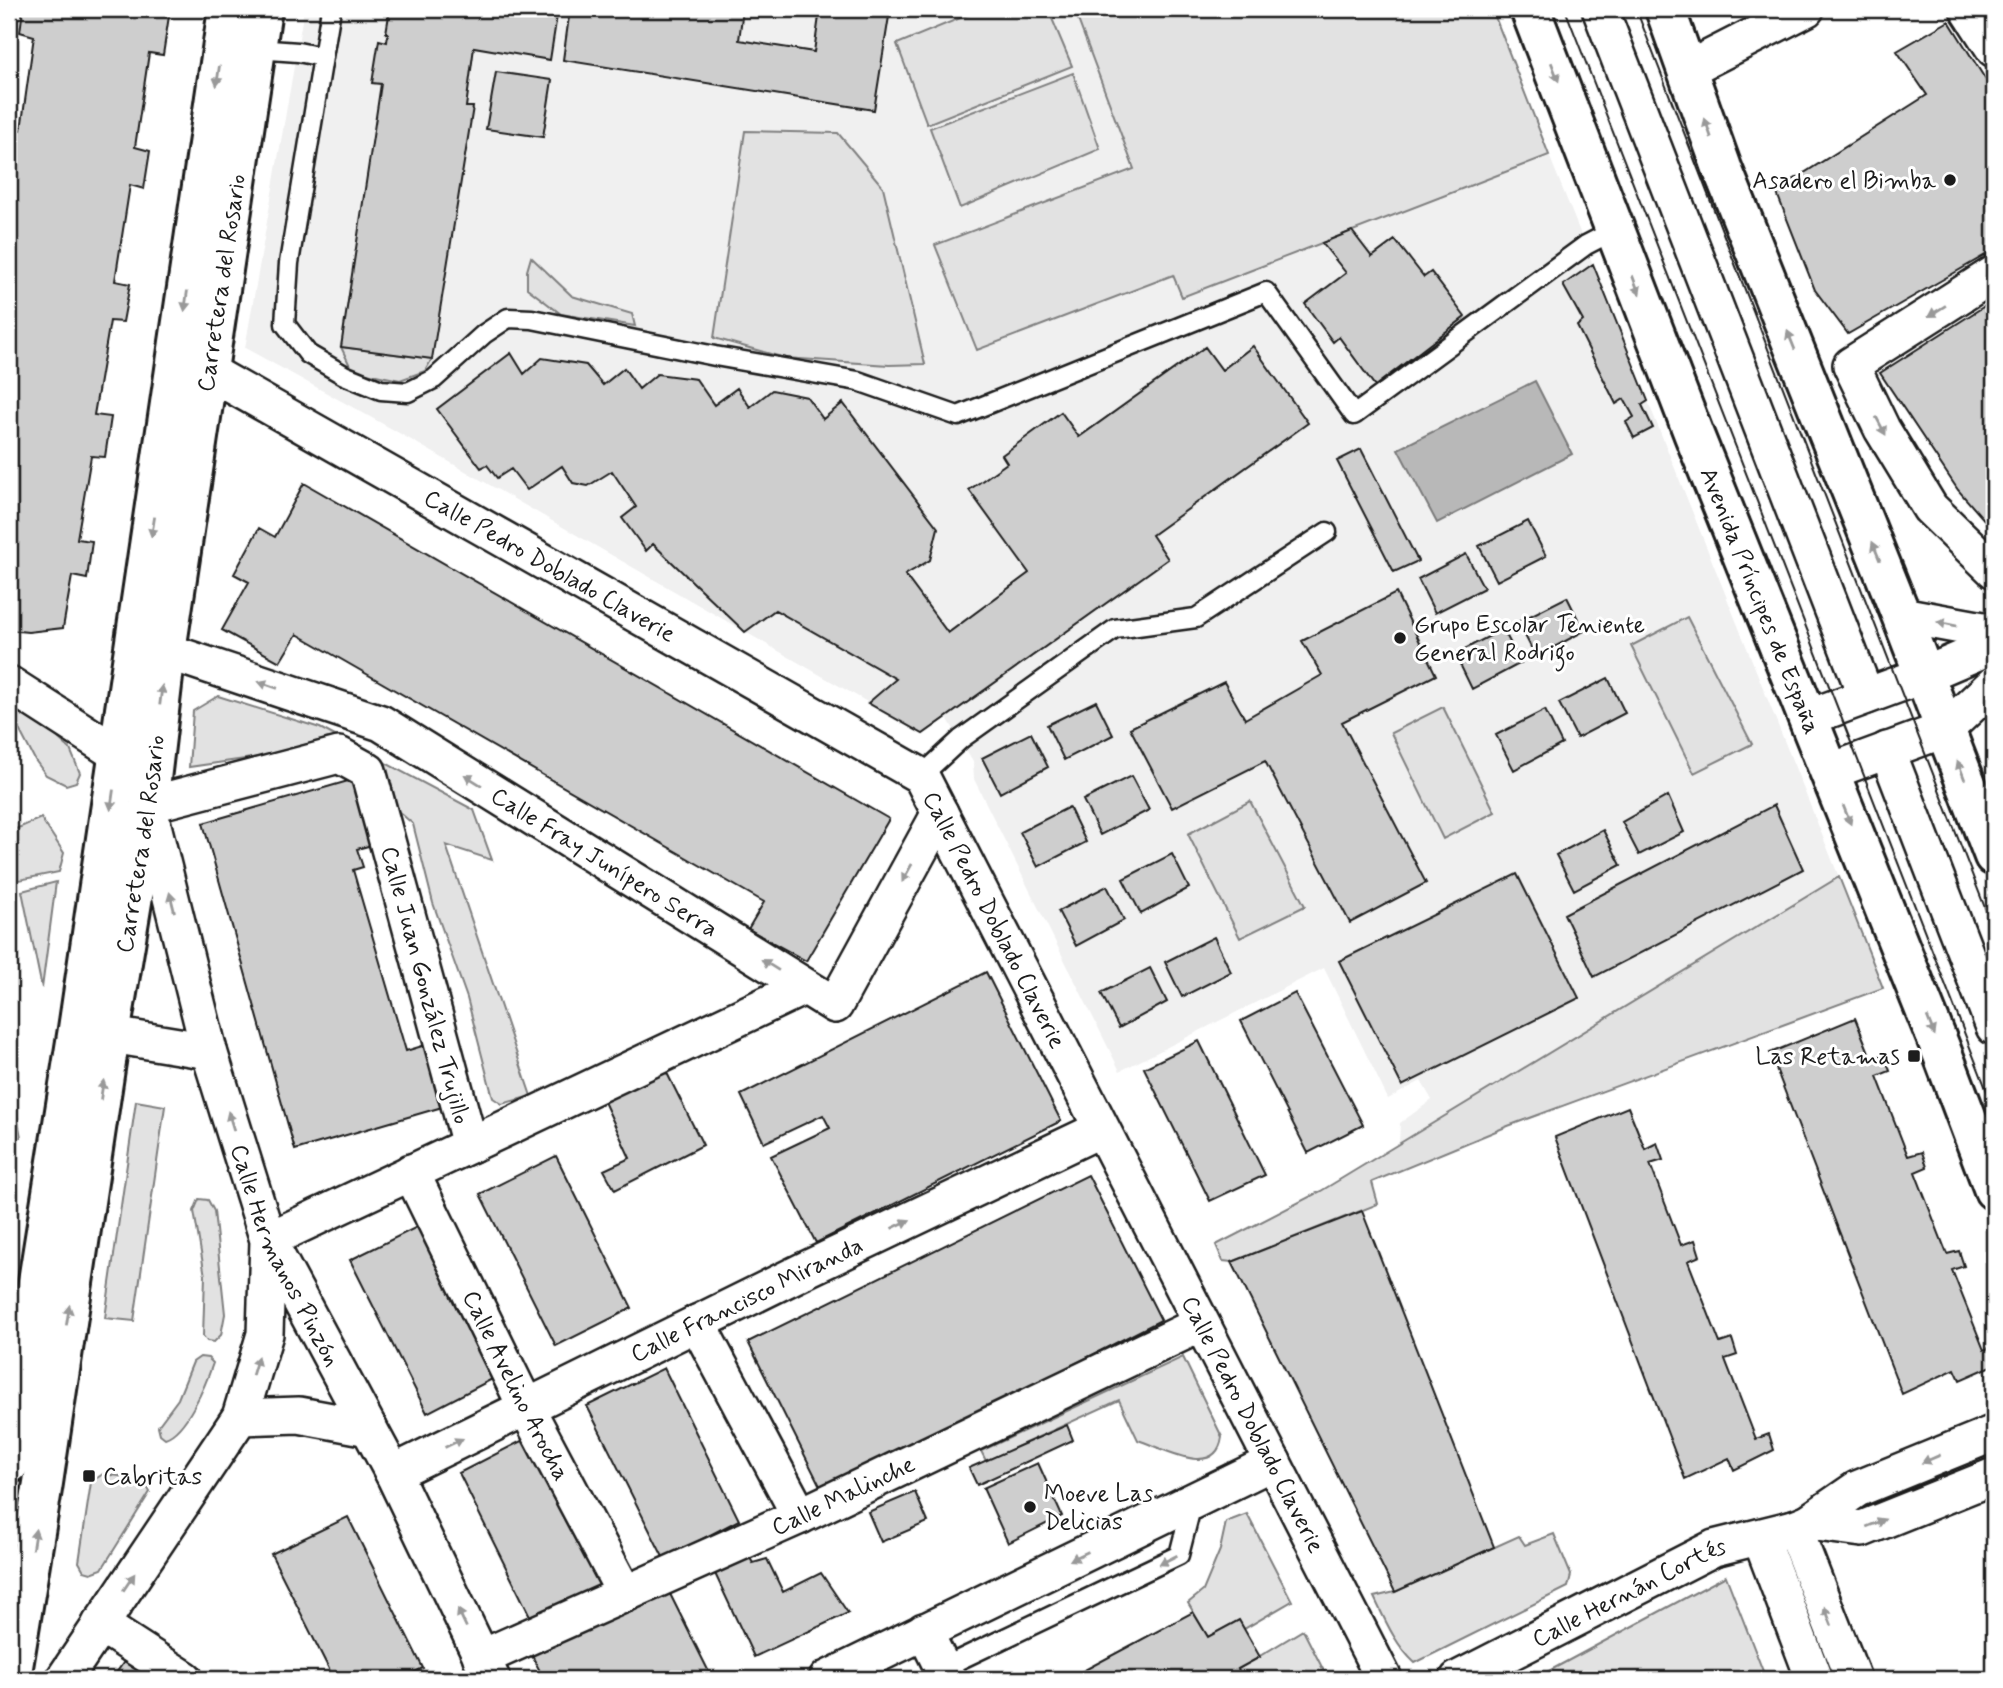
<svg xmlns="http://www.w3.org/2000/svg" width="2003" height="1688" viewBox="0 0 2003 1688" font-family="Mynerve,sans-serif">
	<style>
		.built { fill: #f0f0f0 }
		.green { fill: #e2e2e2; stroke: #7f7f7f; stroke-width: 2 }
		.water { fill: #b8b8b8; stroke: #7a7a7a; stroke-width: 2 }
		.building { fill: #cecece; stroke: #1c1c1c; stroke-width: 2 }
		.lines { fill: none; stroke-linecap: round; stroke-linejoin: round }
		.lane-casing { stroke: #1c1c1c; stroke-width: 23 }
		.street-casing { stroke: #1c1c1c; stroke-width: 40 }
		.secondary-casing { stroke: #1c1c1c; stroke-width: 44 }
		.lane { stroke: #fff; stroke-width: 18 }
		.street { stroke: #fff; stroke-width: 35 }
		.secondary { stroke: #fff; stroke-width: 38 }
		.tram { stroke: #1c1c1c; stroke-width: 2 }
		.oneway { fill: #999 }
		.poi-dot { fill: #1c1c1c; stroke: #fff; stroke-width: 2.5 }
		.labels { text-anchor: middle; stroke-width: 6; stroke-linejoin: round; paint-order: stroke }
		.poi-label { font-size: 24px; fill: #1c1c1c; stroke: #fff; text-anchor: start }
		.street-label { font-size: 24px; fill: #1c1c1c; stroke: #fff }
	</style>
	<rect width="100%" height="100%" fill="#fff"/>
	<filter id="ink" filterUnits="userSpaceOnUse"><feTurbulence type="fractalNoise" baseFrequency=".0143" numOctaves="2"/><feDisplacementMap in="SourceGraphic" scale="14" xChannelSelector="R" yChannelSelector="G"/><feConvolveMatrix kernelMatrix="1 2 1 2 8 2 1 2 1" color-interpolation-filters="sRGB"/></filter>
	<g filter="url(#ink)">
		<path class="built" d="M304,9H1074L1182,296L1549,155L1839,877L1399,1144L1400,1123L1432,1100L1421,1081L1388,1099L1324,968L1120,1071L974,779L973,761L947,718L923,734L392,429L245,348Z"/>
		<path class="green" d="M982,9H1048L1072,66L927,124L897,44Z
			M1074,9H1492L1549,155L1182,297L1173,275L977,350L935,245L1134,169Z
			M1073,73L1100,149L960,208L930,128Z
			M745,131L838,133L883,187L925,364L889,365L785,358L714,338Z
			M531,257L572,296L632,314L635,326L561,314L527,288V271Z
			M341,347L432,359L425,371L400,380L352,370Z
			M1687,617L1752,744L1694,773L1631,646Z
			M9,693L70,749L80,773L76,782L66,785L46,775L35,760L9,710Z
			M218,696L320,728L474,810L492,860L446,845L531,1096L502,1104L493,1098L467,998L433,903L413,824L383,798L375,764L328,738L266,756L189,767L193,711Z
			M1443,707L1495,812L1443,839L1391,733Z
			M1250,801L1305,906L1240,938L1188,834Z
			M41,818L64,853L59,872L9,882V832Z
			M1839,877L1883,988L1508,1126L1372,1182L1378,1204L1232,1262L1223,1261L1216,1245L1321,1191Z
			M56,882L42,988L22,891Z
			M9,1075L21,1137L9,1139V1074Z
			M136,1101L165,1106L134,1321L105,1318Z
			M199,1199L208,1200L214,1211L225,1314L221,1335L214,1342L207,1341L203,1336L205,1276L194,1211Z
			M200,1357L208,1358L213,1363C206,1384 186,1432 165,1438L160,1434L158,1426L178,1399L193,1362Z
			M1183,1357L1222,1437C1216,1480 1163,1448 1138,1440L1119,1400L986,1461L981,1451Z
			M103,1474L143,1479L150,1492L102,1569L91,1573L84,1571L79,1562L91,1482Z
			M1247,1514L1292,1601L1244,1629L1239,1620L1208,1637L1188,1603L1203,1591L1220,1550L1226,1522Z
			M1554,1534L1571,1575L1568,1587L1415,1663C1396,1646 1385,1620 1374,1597L1395,1592L1519,1536L1525,1545Z
			M1726,1576L1766,1679H1534Z
			M1303,1630L1328,1679H1244L1238,1669Z"/>
		<path class="water" d="M1535,381L1572,454L1437,523L1398,449Z"/>
		<path class="building" d="M23,9H156L155,12L169,16L163,55L149,53L135,147L150,151L144,189L130,185L115,281L130,284L123,322L110,321L94,415L111,417L105,457L91,456L77,539L92,541L87,579L72,576L63,628L28,632L9,630V209L14,169L9,168V129L21,130L34,36L20,32Z
			M390,9H558L550,60L474,47L466,107H473L432,359L341,347L381,84L372,83L379,40L387,42L388,33H386Z
			M570,9H743L739,40L814,52L820,9H893L890,10L874,110L563,60Z
			M1949,21L1994,93V250L1848,334L1815,290L1776,191L1927,95L1897,51Z
			M496,72L552,80L543,137L486,129Z
			M1352,231L1372,257L1395,240L1424,277L1431,272L1465,317L1375,386L1339,337L1333,342L1305,304L1346,273L1322,243Z
			M1593,264L1648,401L1642,405L1653,428L1634,438L1626,422L1634,417L1624,399L1616,404L1577,326L1583,321L1563,285Z
			M1994,300V531L1958,490L1880,373Z
			M1253,346L1308,423L1152,535L1168,559L923,734L868,703L896,679L775,610L745,632L653,544L646,551L622,518L636,507L612,471L588,486L573,483L562,466L527,490L511,469L497,478L487,465L481,468L437,409L511,353L524,374L542,358L586,365L603,385L624,368L639,389L657,374L696,379L714,405L737,388L750,407L772,390L807,397L823,419L843,403L938,528L930,560L905,575L948,633L1029,573L969,490L1007,463L1002,455L1061,412L1079,437L1205,347L1222,370Z
			M1361,449L1418,561L1394,572L1337,461Z
			M304,483L889,819L806,961L748,929L764,902L297,634L280,662L222,630L249,582L234,574L259,528L275,537Z
			M1528,521L1546,556L1497,581L1479,546Z
			M1466,554L1484,588L1435,613L1418,579Z
			M1396,593L1436,675L1342,722L1426,883L1350,923L1265,761L1172,808L1130,728L1224,682L1245,719L1322,675L1302,641Z
			M1567,597L1584,631L1536,657L1518,622Z
			M1503,629L1521,663L1472,689L1455,654Z
			M1608,678L1625,713L1577,738L1559,703Z
			M1096,701L1113,735L1064,760L1047,725Z
			M1545,710L1562,744L1514,770L1496,735Z
			M1031,733L1048,767L1000,793L982,758Z
			M1131,776L1149,810L1100,835L1083,800Z
			M355,779L372,845L357,849L363,867L353,870L406,1051L432,1043L449,1105L295,1150L203,823Z
			M1668,796L1684,832L1639,855L1622,822Z
			M1774,805L1803,869L1594,977L1564,914Z
			M1069,807L1086,842L1038,867L1020,832Z
			M1603,830L1621,865L1574,890L1556,855Z
			M1172,854L1189,888L1141,914L1123,879Z
			M1517,874L1579,998L1402,1086L1339,961Z
			M1107,886L1124,920L1076,946L1058,911Z
			M1214,937L1231,972L1182,997L1165,962Z
			M1150,968L1167,1002L1119,1028L1101,993Z
			M986,972L1061,1121L816,1243L771,1156L830,1128L823,1115L764,1143L741,1095Z
			M1295,993L1363,1125L1308,1153L1241,1021Z
			M1855,1018L1872,1060L1884,1054L1890,1071L1877,1076L1908,1156L1922,1152L1927,1167L1915,1172L1947,1254L1959,1251L1964,1266L1952,1270L1984,1350L1994,1346V1365L1960,1380L1955,1369L1902,1394L1770,1053Z
			M1199,1041L1265,1175L1210,1201L1144,1068Z
			M662,1063L703,1145L615,1190L604,1170L630,1158L600,1093Z
			M1628,1107L1645,1149L1657,1143L1663,1160L1650,1164L1681,1245L1695,1240L1700,1256L1688,1261L1720,1343L1732,1339L1737,1355L1725,1359L1756,1439L1769,1434L1774,1450L1734,1470L1729,1458L1685,1479L1555,1137Z
			M556,1156L632,1308L556,1346L480,1194Z
			M1088,1175L1161,1320L823,1492L748,1342Z
			M1362,1211L1494,1547L1395,1592L1232,1262Z
			M427,1222L502,1374L427,1413L350,1260Z
			M664,1368L739,1520L664,1559L587,1406Z
			M1067,1425L1073,1440L977,1485L969,1468Z
			M529,1437L607,1590L534,1624L459,1473Z
			M1038,1463L1062,1516L1008,1543L983,1488Z
			M915,1492L928,1522L881,1542L868,1512Z
			M348,1517L423,1668L401,1679H334L271,1554Z
			M745,1550L753,1563L767,1559L783,1592L821,1573L848,1613L754,1657L711,1565Z
			M666,1586L711,1676L704,1679H544L529,1650Z
			M1193,1612L1208,1637L1239,1620L1260,1657L1238,1669L1244,1679H1068Z
			M128,1656L161,1679H112Z"/>
		<g class="lines">
			<defs>
				<path id="lane" d="M256,49L298,52L323,57L289,263L285,324L308,354L344,375L381,390L408,392L434,379L484,334L508,318L532,319L715,356L858,381L958,416L1266,292L1354,415L1586,245L1615,230
					M323,57L331,9
					M921,776L961,739L1115,629L1196,618L1327,532
					M942,1668L1179,1555L1193,1500"/>
				<g id="street">
					<path d="M1600,9L1866,696"/>
					<path d="M1968,9L1994,49"/>
					<path d="M1688,69L1806,9"/>
					<path d="M1994,274L1851,365L1882,429L1930,508L1994,570"/>
					<path id="s1" d="M209,372L921,776L1384,1679"/>
					<path d="M1901,615L1994,632"/>
					<path id="s2" d="M166,651L381,723L835,1005L940,813"/>
					<path d="M9,684L118,754"/>
					<path d="M1807,718L1924,675L1994,645"/>
					<path d="M1887,750L1994,1027"/>
					<path d="M1829,772L1946,729L1994,684"/>
					<path d="M81,1030L209,1051"/>
					<path d="M470,1145L804,987"/>
					<path id="s3" d="M411,1172L526,1407L625,1594"/>
					<path d="M697,1323L800,1516"/>
					<path d="M240,1417L299,1415L369,1428"/>
					<path id="s4" d="M393,1473L809,1268L1101,1129"/>
					<path d="M1809,1522L1862,1529L1994,1476"/>
					<path d="M1794,1528L1853,1679"/>
					<path d="M1760,1537L1814,1679"/>
					<path d="M100,1624L185,1679"/>
					<path d="M924,1631L948,1679"/>
					<path id="s5" d="M481,1658L800,1516L1201,1324"/>
					<path id="s6" d="M64,1679L240,1417L265,1334L268,1240L470,1145L368,771L339,755L148,805L209,1051L268,1240L393,1473L492,1679"/>
					<path d="M827,1679L1273,1462"/>
					<path id="s7" d="M1458,1679L1714,1548L1794,1528L1809,1522L1857,1489L1994,1433"/>
				</g>
				<g id="secondary">
					<path id="s8" d="M1530,9L1694,435L1940,1047L1994,1190"/>
					<path d="M1665,9L1722,168L1901,615L1994,856"/>
					<path d="M9,1464L78,1029L228,9"/>
					<path id="s9" d="M11,1679L43,1483L110,1035L148,805L166,651L262,9"/>
				</g>
			</defs>
			<use href="#lane" class="lane-casing"/>
			<use href="#street" class="street-casing"/>
			<use href="#secondary" class="secondary-casing"/>
			<use href="#lane" class="lane"/>
			<use href="#street" class="street"/>
			<use href="#secondary" class="secondary"/>
			<path class="tram" d="M1565,9L1994,1109
				M1636,9L1994,931"/>
		</g>
		<defs><path id="oneway-solid" d="M-6-.8H1V-3.2L6.5 0L1 3.2V.8H-6Z" transform="scale(1.75)"/></defs>
		<g class="oneway">
			<use href="#oneway-solid" transform="translate(1555 72) rotate(69)"/>
			<use href="#oneway-solid" transform="translate(218 76) rotate(98)"/>
			<use href="#oneway-solid" transform="translate(1708 128) rotate(-109)"/>
			<use href="#oneway-solid" transform="translate(1636 285) rotate(69)"/>
			<use href="#oneway-solid" transform="translate(186 301) rotate(98)"/>
			<use href="#oneway-solid" transform="translate(1937 311) rotate(148)"/>
			<use href="#oneway-solid" transform="translate(1791 340) rotate(-112)"/>
			<use href="#oneway-solid" transform="translate(1881 426) rotate(62)"/>
			<use href="#oneway-solid" transform="translate(153 527) rotate(99)"/>
			<use href="#oneway-solid" transform="translate(1876 551) rotate(-112)"/>
			<use href="#oneway-solid" transform="translate(1947 624) rotate(-169)"/>
			<use href="#oneway-solid" transform="translate(268 685) rotate(-161)"/>
			<use href="#oneway-solid" transform="translate(161 695) rotate(-83)"/>
			<use href="#oneway-solid" transform="translate(1961 770) rotate(-111)"/>
			<use href="#oneway-solid" transform="translate(473 780) rotate(-148)"/>
			<use href="#oneway-solid" transform="translate(112 800) rotate(98)"/>
			<use href="#oneway-solid" transform="translate(1847 815) rotate(68)"/>
			<use href="#oneway-solid" transform="translate(907 873) rotate(119)"/>
			<use href="#oneway-solid" transform="translate(172 902) rotate(-104)"/>
			<use href="#oneway-solid" transform="translate(770 965) rotate(-148)"/>
			<use href="#oneway-solid" transform="translate(1931 1026) rotate(68)"/>
			<use href="#oneway-solid" transform="translate(102 1090) rotate(-81)"/>
			<use href="#oneway-solid" transform="translate(231 1121) rotate(-107)"/>
			<use href="#oneway-solid" transform="translate(901 1224) rotate(-25)"/>
			<use href="#oneway-solid" transform="translate(68 1315) rotate(-81)"/>
			<use href="#oneway-solid" transform="translate(255 1366) rotate(-73)"/>
			<use href="#oneway-solid" transform="translate(454 1443) rotate(-26)"/>
			<use href="#oneway-solid" transform="translate(1931 1459) rotate(157)"/>
			<use href="#oneway-solid" transform="translate(1876 1523) rotate(-22)"/>
			<use href="#oneway-solid" transform="translate(34 1539) rotate(-81)"/>
			<use href="#oneway-solid" transform="translate(1079 1556) rotate(154)"/>
			<use href="#oneway-solid" transform="translate(1168 1560) rotate(153)"/>
			<use href="#oneway-solid" transform="translate(129 1582) rotate(-56)"/>
			<use href="#oneway-solid" transform="translate(1828 1616) rotate(-111)"/>
			<use href="#oneway-solid" transform="translate(462 1618) rotate(-115)"/>
		</g>
	</g>
	<g class="poi-dot">
		<circle cx="1950" cy="180" r="7"/>
		<circle cx="1400" cy="638" r="7"/>
		<rect x="1907" y="1049" width="14" height="14" rx="3.5"/>
		<rect x="82" y="1469" width="14" height="14" rx="3.5"/>
		<circle cx="1030" cy="1507" r="7"/>
	</g>
	<g class="labels">
		<g class="poi-label">
			<text x="1936" y="188" text-anchor="end">Asadero el Bimba</text>
			<text x="1414" y="632">Grupo Escolar Teniente<tspan x="1414" dy="28">General Rodrigo</tspan></text>
			<text x="1900" y="1064" text-anchor="end">Las Retamas</text>
			<text x="103" y="1484">Cabritas</text>
			<text x="1044" y="1501">Moeve Las<tspan x="1044" dy="28">Delicias</tspan></text>
		</g>
		<g class="street-label">
			<text dy="8" stroke="none"><textPath href="#s9" startOffset="1412">Carretera del Rosario</textPath></text>
			<text dy="8" stroke="none"><textPath href="#s1" startOffset="392">Calle Pedro Doblado Claverie</textPath></text>
			<text dy="8" stroke="none"><textPath href="#s8" startOffset="635">Avenida Príncipes de España</textPath></text>
			<text dy="8" stroke="none"><textPath href="#s9" startOffset="845">Carretera del Rosario</textPath></text>
			<text dy="8" stroke="none"><textPath href="#s2" startOffset="490">Calle Fray Junípero Serra</textPath></text>
			<text dy="8" stroke="none"><textPath href="#s1" startOffset="980">Calle Pedro Doblado Claverie</textPath></text>
			<text transform="translate(426 985) rotate(75)" y="8">Calle Juan González Trujillo</text>
			<text dy="8" stroke="none"><textPath href="#s6" startOffset="1810">Calle Hermanos Pinzón</textPath></text>
			<text dy="8" stroke="none"><textPath href="#s4" startOffset="394">Calle Francisco Miranda</textPath></text>
			<text dy="8" stroke="none"><textPath href="#s3" startOffset="238">Calle Avelino Arocha</textPath></text>
			<text dy="8" stroke="none"><textPath href="#s1" startOffset="1547">Calle Pedro Doblado Claverie</textPath></text>
			<text dy="8" stroke="none"><textPath href="#s5" startOffset="397">Calle Malinche</textPath></text>
			<text dy="8" stroke="none"><textPath href="#s7" startOffset="192">Calle Hernán Cortés</textPath></text>
		</g>
	</g>
	<rect width="2003" height="1688" fill="none" stroke="#fff" stroke-width="35"/>
	<rect x="18" y="18" width="1968" height="1653" fill="none" stroke="#1c1c1c" stroke-width="2.5" filter="url(#ink)"/>
</svg>
